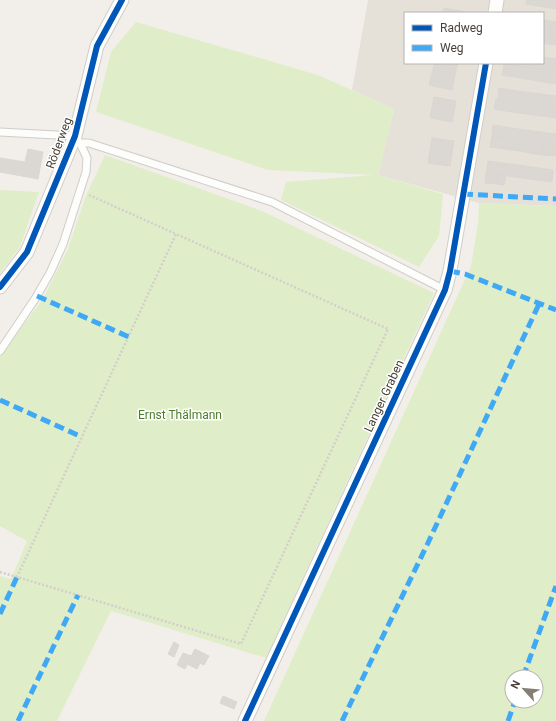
<svg xmlns="http://www.w3.org/2000/svg" width="556" height="721" viewBox="0 0 556 721" font-family="Roboto,sans-serif">
	<style>
		.residential { fill: #e6e1d8; fill-rule: evenodd }
		.green { fill: #e0edc9; fill-rule: evenodd }
		.building { fill: #dbd8d3; stroke: #dad6d0 }
		.lines { fill: none; stroke-linecap: round; stroke-linejoin: round }
		.service-casing { stroke: #d0cdc8; stroke-width: 9 }
		.minor-casing { stroke: #d0cdc8; stroke-width: 15 }
		.path { stroke: #d2cfcb; stroke-width: 2.5; stroke-dasharray: 2 2; stroke-linecap: butt }
		.service { stroke: #fdfdfc; stroke-width: 7 }
		.minor { stroke: #fdfdfc; stroke-width: 13 }
		.quiet { stroke: #3fa9f5; stroke-width: 5; stroke-dasharray: 10 5; stroke-linecap: butt }
		.cycleway-casing { stroke: #fff; stroke-width: 8 }
		.cycleway { stroke: #0057b8; stroke-width: 6 }
		.labels { text-anchor: middle; stroke-width: 3; stroke-linejoin: round; paint-order: stroke }
		.street-label { font-size: 12px; fill: #484136; stroke: #fff }
		.park-label { font-size: 12px; fill: #497e26; stroke: #fff }
	</style>
	<rect width="100%" height="100%" fill="#f2efeb"/>
	<path class="residential" d="M368,0H556V206L479,203L378,175L394,109L352,90ZM405,13H543V63H405Z"/>
	<path class="green" d="M136,22L318,75L394,109L378,175L443,194L441,217L439,236L419,267L281,200L286,182L373,175L268,170L96,112L111,52Z
		M105,155L262,211L434,293L266,658L111,611L57,721H0V576L11,579L27,541L0,526V356L43,299L68,249L85,198Z
		M0,190L39,192L20,247L0,273Z
		M479,203L556,206V721H264L471,266L478,223ZM512,677H536V701H512Z"/>
	<path class="building" d="M527,0H556V9L526,4Z
		M444,8L466,12V13H443Z
		M543,20L556,22V33L543,31Z
		M543,31L556,33V45L543,43Z
		M543,57L556,59V71L504,64L543,63Z
		M434,63H458L455,74L433,70Z
		M504,64L556,71V84L502,75Z
		M433,70L455,74L452,90L429,85Z
		M499,88L517,91L515,101L498,99Z
		M517,91L556,96V107L515,101Z
		M434,97L456,101L452,122L430,118Z
		M496,99L513,101L512,112L494,109Z
		M513,101L556,107V118L512,112Z
		M493,125L511,128L509,138L492,136Z
		M511,128L556,134V145L509,138Z
		M492,136L521,140L519,151L490,147Z
		M432,138L454,141L450,166L428,163Z
		M521,140L544,143L542,155L519,151Z
		M544,143L556,145V156L542,155Z
		M28,149L43,152L38,179L0,172V158L25,162Z
		M488,161L553,170L552,182L486,173Z
		M486,173L498,174L497,184L485,183Z
		M498,174L506,175L504,185L497,184Z
		M174,642L179,645L174,657L168,654Z
		M195,649L209,656L204,665L200,663L197,669L187,664Z
		M183,653L191,656L185,669L177,665Z
		M223,696L237,702L234,709L220,703Z"/>
	<g class="lines">
		<defs>
			<path id="service" d="M0,132L75,136L80,143L87,158L86,172L63,244L50,273L35,299L0,351
				M80,143H89L272,202L445,290"/>
			<path id="minor" d="M495,13L497,0
				M0,287L27,252L75,136L97,46L122,0
				M245,721L445,290L450,271L486,63"/>
		</defs>
		<use href="#service" class="service-casing"/>
		<use href="#minor" class="minor-casing"/>
		<path class="path" d="M89,195L176,234
			M0,572L17,577L241,644L388,329L176,234L17,577"/>
		<use href="#service" class="service"/>
		<use href="#minor" class="minor"/>
		<path class="quiet" d="M463,194L556,199
			M450,271L465,274L556,310
			M37,296L129,337
			M0,400L82,437
			M0,614L17,577
			M523,677L556,586
			M18,721L78,595
			M342,721L427,545L539,304
			M508,721L515,701"/>
		<defs>
			<path id="cycleway" d="M0,287L27,252L75,136L97,46L122,0
				M245,721L445,290L450,271L486,63"/>
		</defs>
		<use href="#cycleway" class="cycleway-casing"/>
		<use href="#cycleway" class="cycleway"/>
	</g>
	<g class="labels">
		<g class="street-label">
			<text transform="translate(59 143) rotate(-70)" y="4">Röderweg</text>
			<text transform="translate(384 396) rotate(-65)" y="4">Langer Graben</text>
		</g>
		<g class="park-label">
			<text x="180" y="419">Ernst Thälmann</text>
		</g>
	</g>
	<rect x="404" y="12" width="140" height="52" fill="#ffffff" stroke="#b6b3af"/>
	<rect x="412" y="25" width="20" height="6" fill="#0057b8" stroke="#b6b3af"/>
	<text x="440" y="32" font-size="12" fill="#484136">Radweg</text>
	<rect x="412" y="45" width="20" height="6" fill="#3fa9f5" stroke="#b6b3af"/>
	<text x="440" y="52" font-size="12" fill="#484136">Weg</text>
	<g transform="translate(524 689) rotate(297)"><circle r="19" fill="#ffffff" stroke="#b6b3af"/>
	<path d="M0-3L7 15L0 10L-7 15Z" fill="#847e75"/>
	<text y="-6" font-size="11" font-weight="bold" text-anchor="middle" fill="#484136">N</text>
	</g>
</svg>
